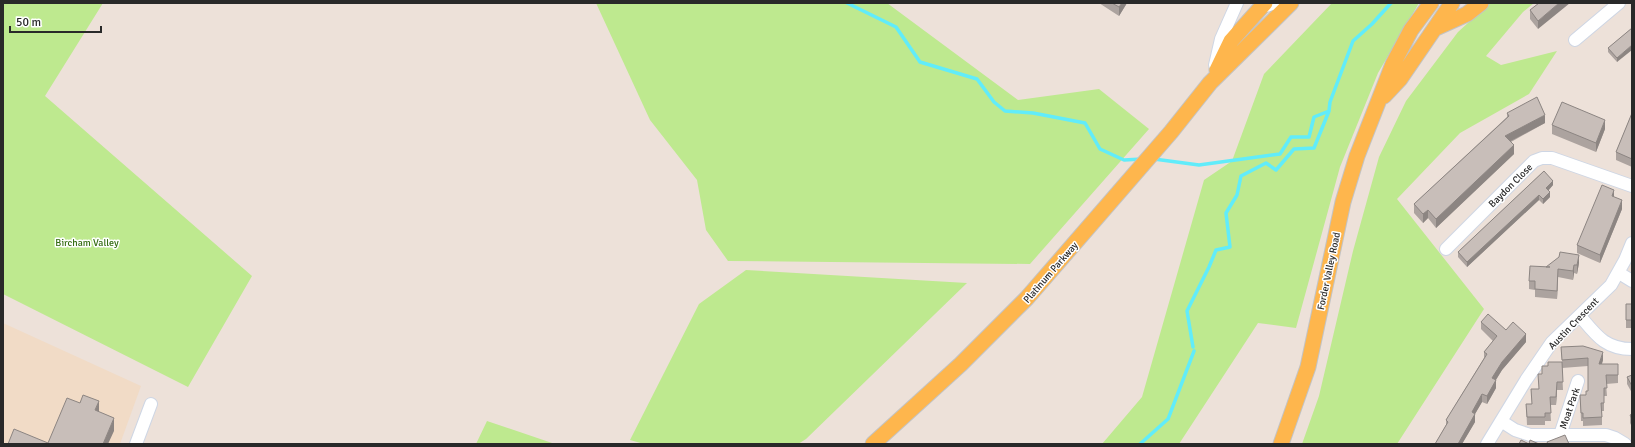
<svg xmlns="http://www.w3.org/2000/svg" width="1635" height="447" viewBox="0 0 1635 447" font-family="Signika,sans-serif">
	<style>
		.education { fill: #f1dbc6 }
		.green { fill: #bee98f }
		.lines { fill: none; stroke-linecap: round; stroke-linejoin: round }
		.stream { stroke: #61ecfa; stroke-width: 3.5 }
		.minor-casing { stroke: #ced6e4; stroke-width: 14 }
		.major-casing { stroke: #c3c3c3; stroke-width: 17 }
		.minor { stroke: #fff; stroke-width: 12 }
		.major { stroke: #feb64d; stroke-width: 15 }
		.wall { fill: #aca39f }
		.shaded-wall { fill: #8c8582 }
		.building { fill: #c8beb9; stroke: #8c8582 }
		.labels { text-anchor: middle; stroke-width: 3; stroke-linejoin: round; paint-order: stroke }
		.street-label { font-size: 10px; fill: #292929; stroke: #fff }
		.park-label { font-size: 10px; fill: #356c13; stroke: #fff }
	</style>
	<rect width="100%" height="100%" fill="#ede1d9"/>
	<path class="education" d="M3,323L141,386L120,444H3Z"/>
	<path class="green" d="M3,3H103L45,96L252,276L188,387L3,294Z
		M596,3H887L1018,100L1099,89L1149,129L1030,264L728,261L706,230L697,180L650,120Z
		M1332,3H1419L1378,73L1340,167L1296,328L1258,323L1179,444H1102L1142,397L1204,180L1232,161L1264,74Z
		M1490,3H1534L1523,12L1486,56L1501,65L1557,51L1529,94L1460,133L1397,199L1484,309L1397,444H1302L1319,396L1353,251L1379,157L1406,101L1458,32Z
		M746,270L967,283L806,439L798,444H644L630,440L699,304Z
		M487,421L555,444H476Z"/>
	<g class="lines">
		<path class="stream" d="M847,3L896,27L920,62L977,79L994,102L1005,111L1033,113L1085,123L1100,149L1124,160L1142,159
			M1154,159L1199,165L1280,154L1291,137H1309L1314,117L1329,111
			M1193,347L1187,311L1209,267L1216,250L1230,247L1226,213L1237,195L1241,176L1266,163L1276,170L1294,149L1314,148L1329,111L1330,102L1353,41L1372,24L1391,3
			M1140,444L1168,419L1194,351"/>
		<defs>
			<path id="minor" d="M1264,3L1266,6L1276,3
				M1575,40L1619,3
				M1215,65L1221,39L1237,3
				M1446,249L1534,161L1542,158H1552L1632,186
				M1619,273L1632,281
				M1580,316C1596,335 1605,349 1632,349
				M1501,421L1515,430L1530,435H1606L1615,438L1625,444
				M1560,435L1578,381
				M136,444L151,404
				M1487,444L1526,380L1552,342L1611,285L1625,260L1632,243"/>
			<path id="major" d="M1436,28L1467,14L1481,3
				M1217,70L1231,41L1265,3
				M1384,96L1400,79L1452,3
				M873,444L961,364L1027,298L1171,132L1210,83L1291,3
				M1281,444L1308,367L1343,202L1357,156L1393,64L1411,30L1431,3"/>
		</defs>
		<use href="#minor" class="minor-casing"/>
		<use href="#major" class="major-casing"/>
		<use href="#minor" class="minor"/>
		<use href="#major" class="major"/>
	</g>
	<path class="wall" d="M1099,3H1127L1119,16Z
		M1539,3L1538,29L1530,19V10Z
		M1632,28L1617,62L1608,52V48Z
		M1507,113L1545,123L1511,142L1514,154L1436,228L1428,218L1423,223L1414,213V204L1507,117Z
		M1632,113V167L1616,160V152Z
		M1552,125L1605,129L1596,152L1552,134Z
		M1544,171L1553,185L1548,191L1550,197L1543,204L1539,200L1467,267L1458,257V252Z
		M1614,197L1622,209L1600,263L1577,253V245Z
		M1579,263L1577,274L1574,273L1573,280L1558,277L1557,299L1535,297V290L1529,289V281L1546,267Z
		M1626,304H1632V328H1626Z
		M1481,322L1506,330L1526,342L1502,370L1496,380V388L1487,404L1482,402L1475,414V422L1462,444H1435L1446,425V420L1484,358V352L1493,341L1481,329Z
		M1561,347L1603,360L1602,364H1618V383L1606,384L1607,396H1604V411H1602V425L1583,426V421H1581L1580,395H1586L1588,391V366L1562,368L1563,390H1557L1556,405H1550L1551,421H1545V425H1527L1526,404H1532L1531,389H1539L1542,374V366H1548L1562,362Z
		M1632,375V393L1627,384V377Z
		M1632,414V427L1630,423V415Z"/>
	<path class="shaded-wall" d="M1122,3H1127L1119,16V7Z
		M1559,3H1570L1538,29V21Z
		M1632,45V50L1617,62V58Z
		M1545,115V123L1505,144V136Z
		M1605,120V129L1596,152V143Z
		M1514,145V154L1436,228V219Z
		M1553,181V185L1546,193V188Z
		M1614,190V199L1612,196Z
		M1550,192V197L1543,204V199Z
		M1539,195V200L1467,267V262Z
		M1622,200V209L1600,263V255Z
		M1428,210V218L1423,223V214Z
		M1579,255V263L1577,274V265Z
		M1574,265V273L1573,280V271Z
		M1558,269V277L1557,299V291Z
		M1526,334V342L1502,370L1492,386V378L1502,362Z
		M1603,352V360L1599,372V364Z
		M1496,380V388L1487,404V396Z
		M1557,382V390L1556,405V397Z
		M1482,394V402L1475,414V422L1462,444H1458L1472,412Z
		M99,401V414L95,410Z
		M114,418V431L108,444H103Z"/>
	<path class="building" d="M1112,3H1122L1119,7Z
		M1539,3H1559L1538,21L1530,10Z
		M1632,28V45L1617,58L1608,48Z
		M1537,97L1545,115L1505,136L1514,145L1436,219L1428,210L1423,214L1414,204L1509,116L1507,113Z
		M1562,102L1605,120L1596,143L1552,125Z
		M1632,113V159L1616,152Z
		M1544,171L1553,181L1546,188L1550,192L1543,199L1539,195L1467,262L1458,252Z
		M1602,185L1614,190L1612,196L1622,200L1600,255L1577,245Z
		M1560,252L1579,255L1577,265H1574L1573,271L1558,269L1557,291L1535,289V281H1529L1530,266L1550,267H1546L1559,257Z
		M1626,304H1632V320H1626Z
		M1488,314L1506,330L1513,322L1526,334L1502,362L1492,378L1496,380L1487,396L1482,394L1472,412L1475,414L1458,444H1435L1448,422L1446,420L1487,354L1484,352L1497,336L1481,322Z
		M1583,346L1603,352L1599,364H1618V375H1606L1607,388H1604V403H1601L1602,417L1583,418V413H1581L1580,395H1586V391H1588V358L1562,360L1561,347Z
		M1548,362H1562L1563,382H1557L1556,397H1550L1551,413H1545V417H1527L1526,404H1532L1531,389H1539L1538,374H1542V366H1548Z
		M1632,375V386L1627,377Z
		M83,395L99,401L95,410L114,418L103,444H8L14,429L48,443L67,398L80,403Z
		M1632,414V419L1630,415Z
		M1565,435L1569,444H1548L1547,442Z
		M1521,440L1529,444L1530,440L1539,444H1519Z"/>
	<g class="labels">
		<g class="street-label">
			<text transform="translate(1510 185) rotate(-45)" y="4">Baydon Close</text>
			<text transform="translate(1328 271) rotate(-78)" y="4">Forder Valley Road</text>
			<text transform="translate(1050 272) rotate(-49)" y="4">Platinum Parkway</text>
			<text transform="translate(1573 323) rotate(-46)" y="4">Austin Crescent</text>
			<text transform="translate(1569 408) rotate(-71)" y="4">Moat Park</text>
		</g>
		<g class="park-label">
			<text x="87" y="246">Bircham Valley</text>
		</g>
	</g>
	<rect width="1635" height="447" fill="none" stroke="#292929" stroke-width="8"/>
	<path d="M10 26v6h91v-6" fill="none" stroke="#292929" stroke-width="2"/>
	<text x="16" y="26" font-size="12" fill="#292929" stroke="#ffffff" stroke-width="3" paint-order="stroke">50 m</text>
</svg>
